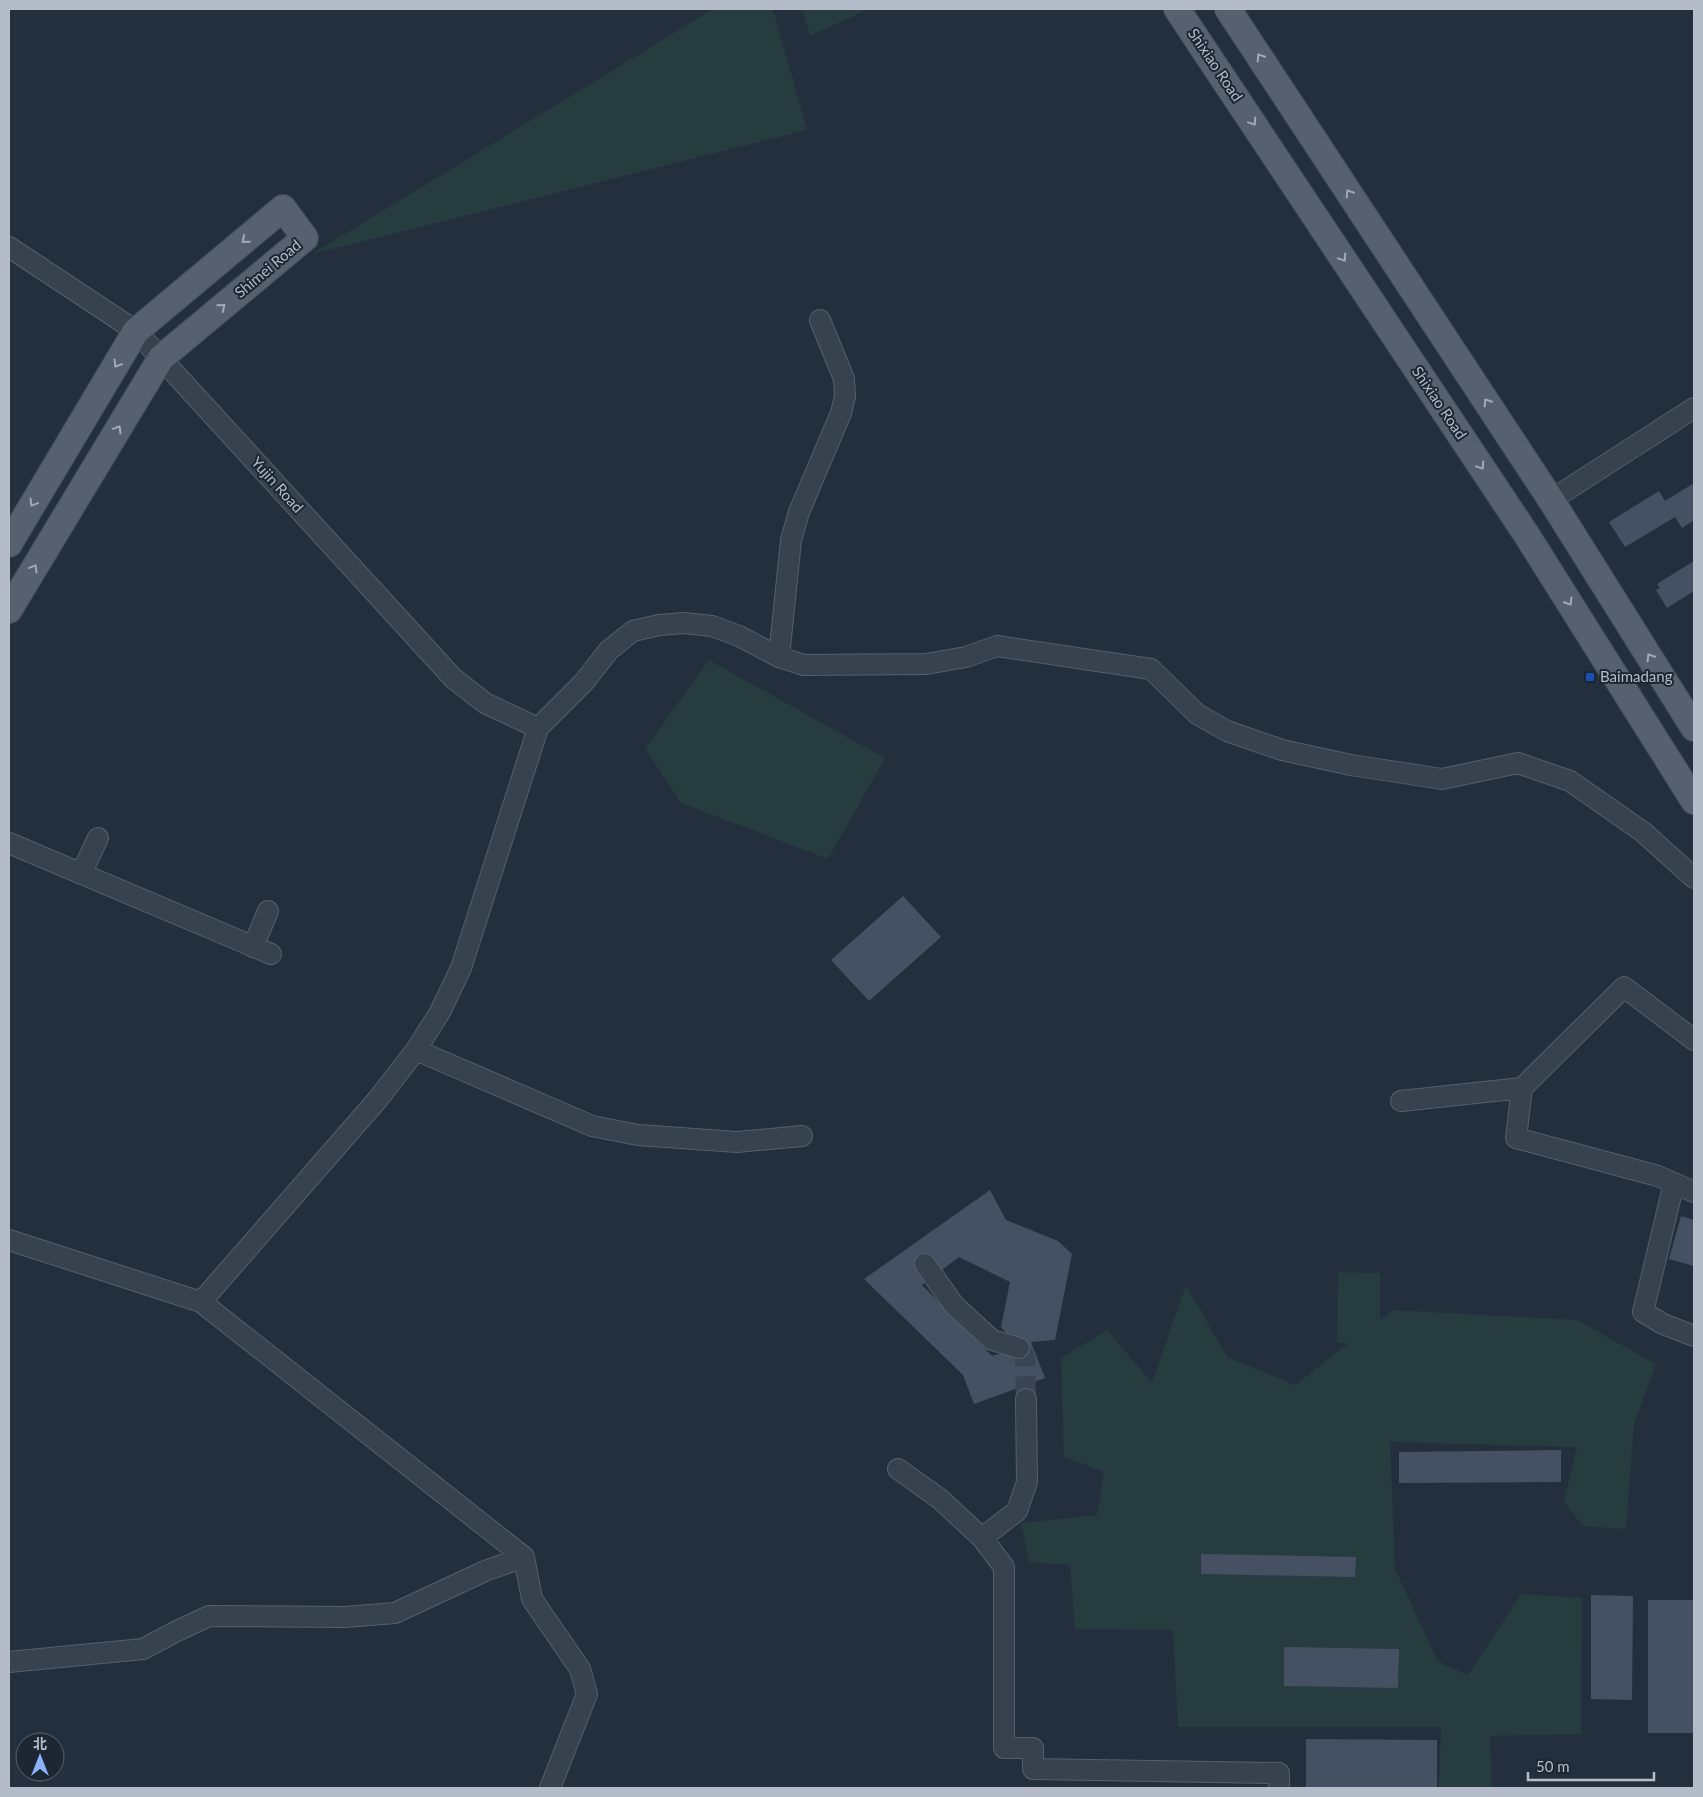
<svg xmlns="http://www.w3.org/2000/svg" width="1703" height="1797" viewBox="0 0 1703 1797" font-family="Lato,'Noto Sans SC',sans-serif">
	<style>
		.green { fill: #263c3f }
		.building { fill: #455162; fill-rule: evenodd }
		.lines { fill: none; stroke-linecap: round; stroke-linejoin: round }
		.minor-tunnel { stroke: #3a4453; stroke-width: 20; stroke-dasharray: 20 10; stroke-linecap: butt }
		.minor-casing { stroke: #565f6c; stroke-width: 22 }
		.major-casing { stroke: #414a57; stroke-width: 28 }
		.minor { stroke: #38414e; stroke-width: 20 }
		.major { stroke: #56606e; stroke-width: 26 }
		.oneway { stroke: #a1aab7 }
		.transit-dot { fill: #1a4fb4; stroke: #1d2633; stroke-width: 2 }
		.labels { text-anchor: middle; stroke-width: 4; stroke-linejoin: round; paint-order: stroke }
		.street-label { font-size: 15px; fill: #b4bcc9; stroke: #1d2633 }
		.poi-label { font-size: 15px; fill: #b4bcc9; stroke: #1d2633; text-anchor: start }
	</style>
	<rect width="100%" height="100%" fill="#242f3e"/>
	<path class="green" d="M713,9H773L807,130L312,254Z
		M802,9H869L810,36Z
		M709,660L885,758L828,859L681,803L645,749Z
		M1338,1272L1380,1273V1320L1393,1310L1577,1320L1656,1364L1634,1424L1626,1529L1583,1526L1564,1502L1577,1447L1390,1442L1395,1569L1438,1662L1468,1675L1521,1594L1582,1598L1581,1734L1490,1736L1492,1788H1439L1441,1727H1178L1173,1630L1075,1629L1070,1565L1029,1562L1021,1523L1097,1515L1104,1472L1064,1457L1061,1358L1107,1330L1152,1383L1186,1285L1227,1357L1295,1385L1349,1343H1337Z"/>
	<path class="building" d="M1694,483V520L1682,528L1675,517L1625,547L1609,522L1659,491L1665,501Z
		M1694,561V591L1667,608L1656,590L1660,588L1657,584Z
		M903,896L941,937L869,1001L831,960Z
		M990,1190L1006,1220L1058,1241L1072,1254L1055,1340L1031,1342L1045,1378L974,1404L963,1375L864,1279ZM959,1257L1010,1282L1001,1327L1019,1348L992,1356L922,1285Z
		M1681,1216L1694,1220V1266L1669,1259Z
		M1561,1450V1482L1399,1483V1452Z
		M1201,1554L1356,1557L1355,1577L1201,1574Z
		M1591,1595L1633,1596L1632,1700L1591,1699Z
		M1648,1600H1694V1733H1648Z
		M1284,1647L1399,1649L1398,1688L1284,1686Z
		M1306,1739L1437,1740V1788H1306Z"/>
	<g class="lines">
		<path class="minor-tunnel" d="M1019,1348L1025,1357L1026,1399"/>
		<defs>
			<path id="minor" d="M9,247L136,331L453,678L485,703L538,728
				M1551,500L1694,408
				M779,657L791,540L799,512L841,413L845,396L844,379L820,320
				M9,843L271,954
				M81,874L98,838
				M253,947L268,911
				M416,1050L592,1126L638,1135L737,1142L802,1136
				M1522,1088L1516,1138L1658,1176L1694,1192
				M1401,1101L1522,1088L1624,987L1694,1040
				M1674,1183L1643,1312L1663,1324L1694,1336
				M9,1240L201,1302L524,1557L532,1599L580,1669L587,1694L550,1788
				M925,1264L954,1305L992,1340L1019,1348
				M201,1302L378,1099L416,1050L440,1012L461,968L538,728L584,682L609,650L633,631L659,625L684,623L712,626L739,636L779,657L804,665L926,664L966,657L997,646L1151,669L1197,714L1227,731L1282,750L1351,765L1442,779L1518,763L1570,781L1643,832L1694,878
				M898,1469L940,1499L982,1538L1004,1567V1748H1033V1769L1279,1773V1788
				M982,1538L1017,1511L1027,1482L1026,1399
				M9,1662L143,1649L175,1632L209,1616L345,1617L395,1613L485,1571L524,1557"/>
			<path id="major" d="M1177,9L1526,534L1694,801
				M1228,9L1551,500L1694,728
				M9,544L136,331L283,208L305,238L161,358L9,610"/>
		</defs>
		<use href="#minor" class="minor-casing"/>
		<use href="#major" class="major-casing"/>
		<use href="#minor" class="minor"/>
		<use href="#major" class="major"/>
	</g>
	<defs><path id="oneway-chevron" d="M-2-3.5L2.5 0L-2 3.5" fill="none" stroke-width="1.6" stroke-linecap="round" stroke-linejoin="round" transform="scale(1.25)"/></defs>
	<g class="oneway">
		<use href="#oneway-chevron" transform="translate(1260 57) rotate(-123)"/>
		<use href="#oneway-chevron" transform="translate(1253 122) rotate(56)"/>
		<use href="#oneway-chevron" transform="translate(1349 193) rotate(-123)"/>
		<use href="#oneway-chevron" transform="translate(245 240) rotate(140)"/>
		<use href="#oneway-chevron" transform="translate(1343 258) rotate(56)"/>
		<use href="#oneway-chevron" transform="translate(222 307) rotate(-40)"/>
		<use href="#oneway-chevron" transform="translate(117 364) rotate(121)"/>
		<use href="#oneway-chevron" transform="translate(1487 402) rotate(-123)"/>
		<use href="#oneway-chevron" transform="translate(118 429) rotate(-59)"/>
		<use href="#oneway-chevron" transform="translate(1481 466) rotate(56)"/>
		<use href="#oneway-chevron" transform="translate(33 503) rotate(121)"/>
		<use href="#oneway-chevron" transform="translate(34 568) rotate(-59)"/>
		<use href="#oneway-chevron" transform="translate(1569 602) rotate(58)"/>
		<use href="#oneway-chevron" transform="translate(1650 657) rotate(-122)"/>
	</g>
	<rect class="transit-dot" x="1585" y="672" width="10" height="10" rx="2.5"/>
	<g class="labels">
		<g class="street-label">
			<text transform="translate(1215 65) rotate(56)" y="5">Shixiao Road</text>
			<text transform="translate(268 269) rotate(-40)" y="5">Shimei Road</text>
			<text transform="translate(1439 403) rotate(56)" y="5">Shixiao Road</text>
			<text transform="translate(277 485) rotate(48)" y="5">Yujin Road</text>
		</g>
		<g class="poi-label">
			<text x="1600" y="682">Baimadang</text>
		</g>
	</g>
	<rect width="1703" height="1797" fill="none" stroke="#b4bcc9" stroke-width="20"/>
	<g transform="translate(40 1757)"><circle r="24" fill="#1d2633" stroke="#59626f"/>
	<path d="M0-4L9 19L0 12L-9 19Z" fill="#8ab4f8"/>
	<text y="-8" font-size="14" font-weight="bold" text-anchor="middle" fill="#b4bcc9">北</text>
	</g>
	<path d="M1528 1772v8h126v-8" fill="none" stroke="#b4bcc9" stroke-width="2.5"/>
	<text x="1536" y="1772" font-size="15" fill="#b4bcc9" stroke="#1d2633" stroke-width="4" paint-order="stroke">50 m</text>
</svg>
